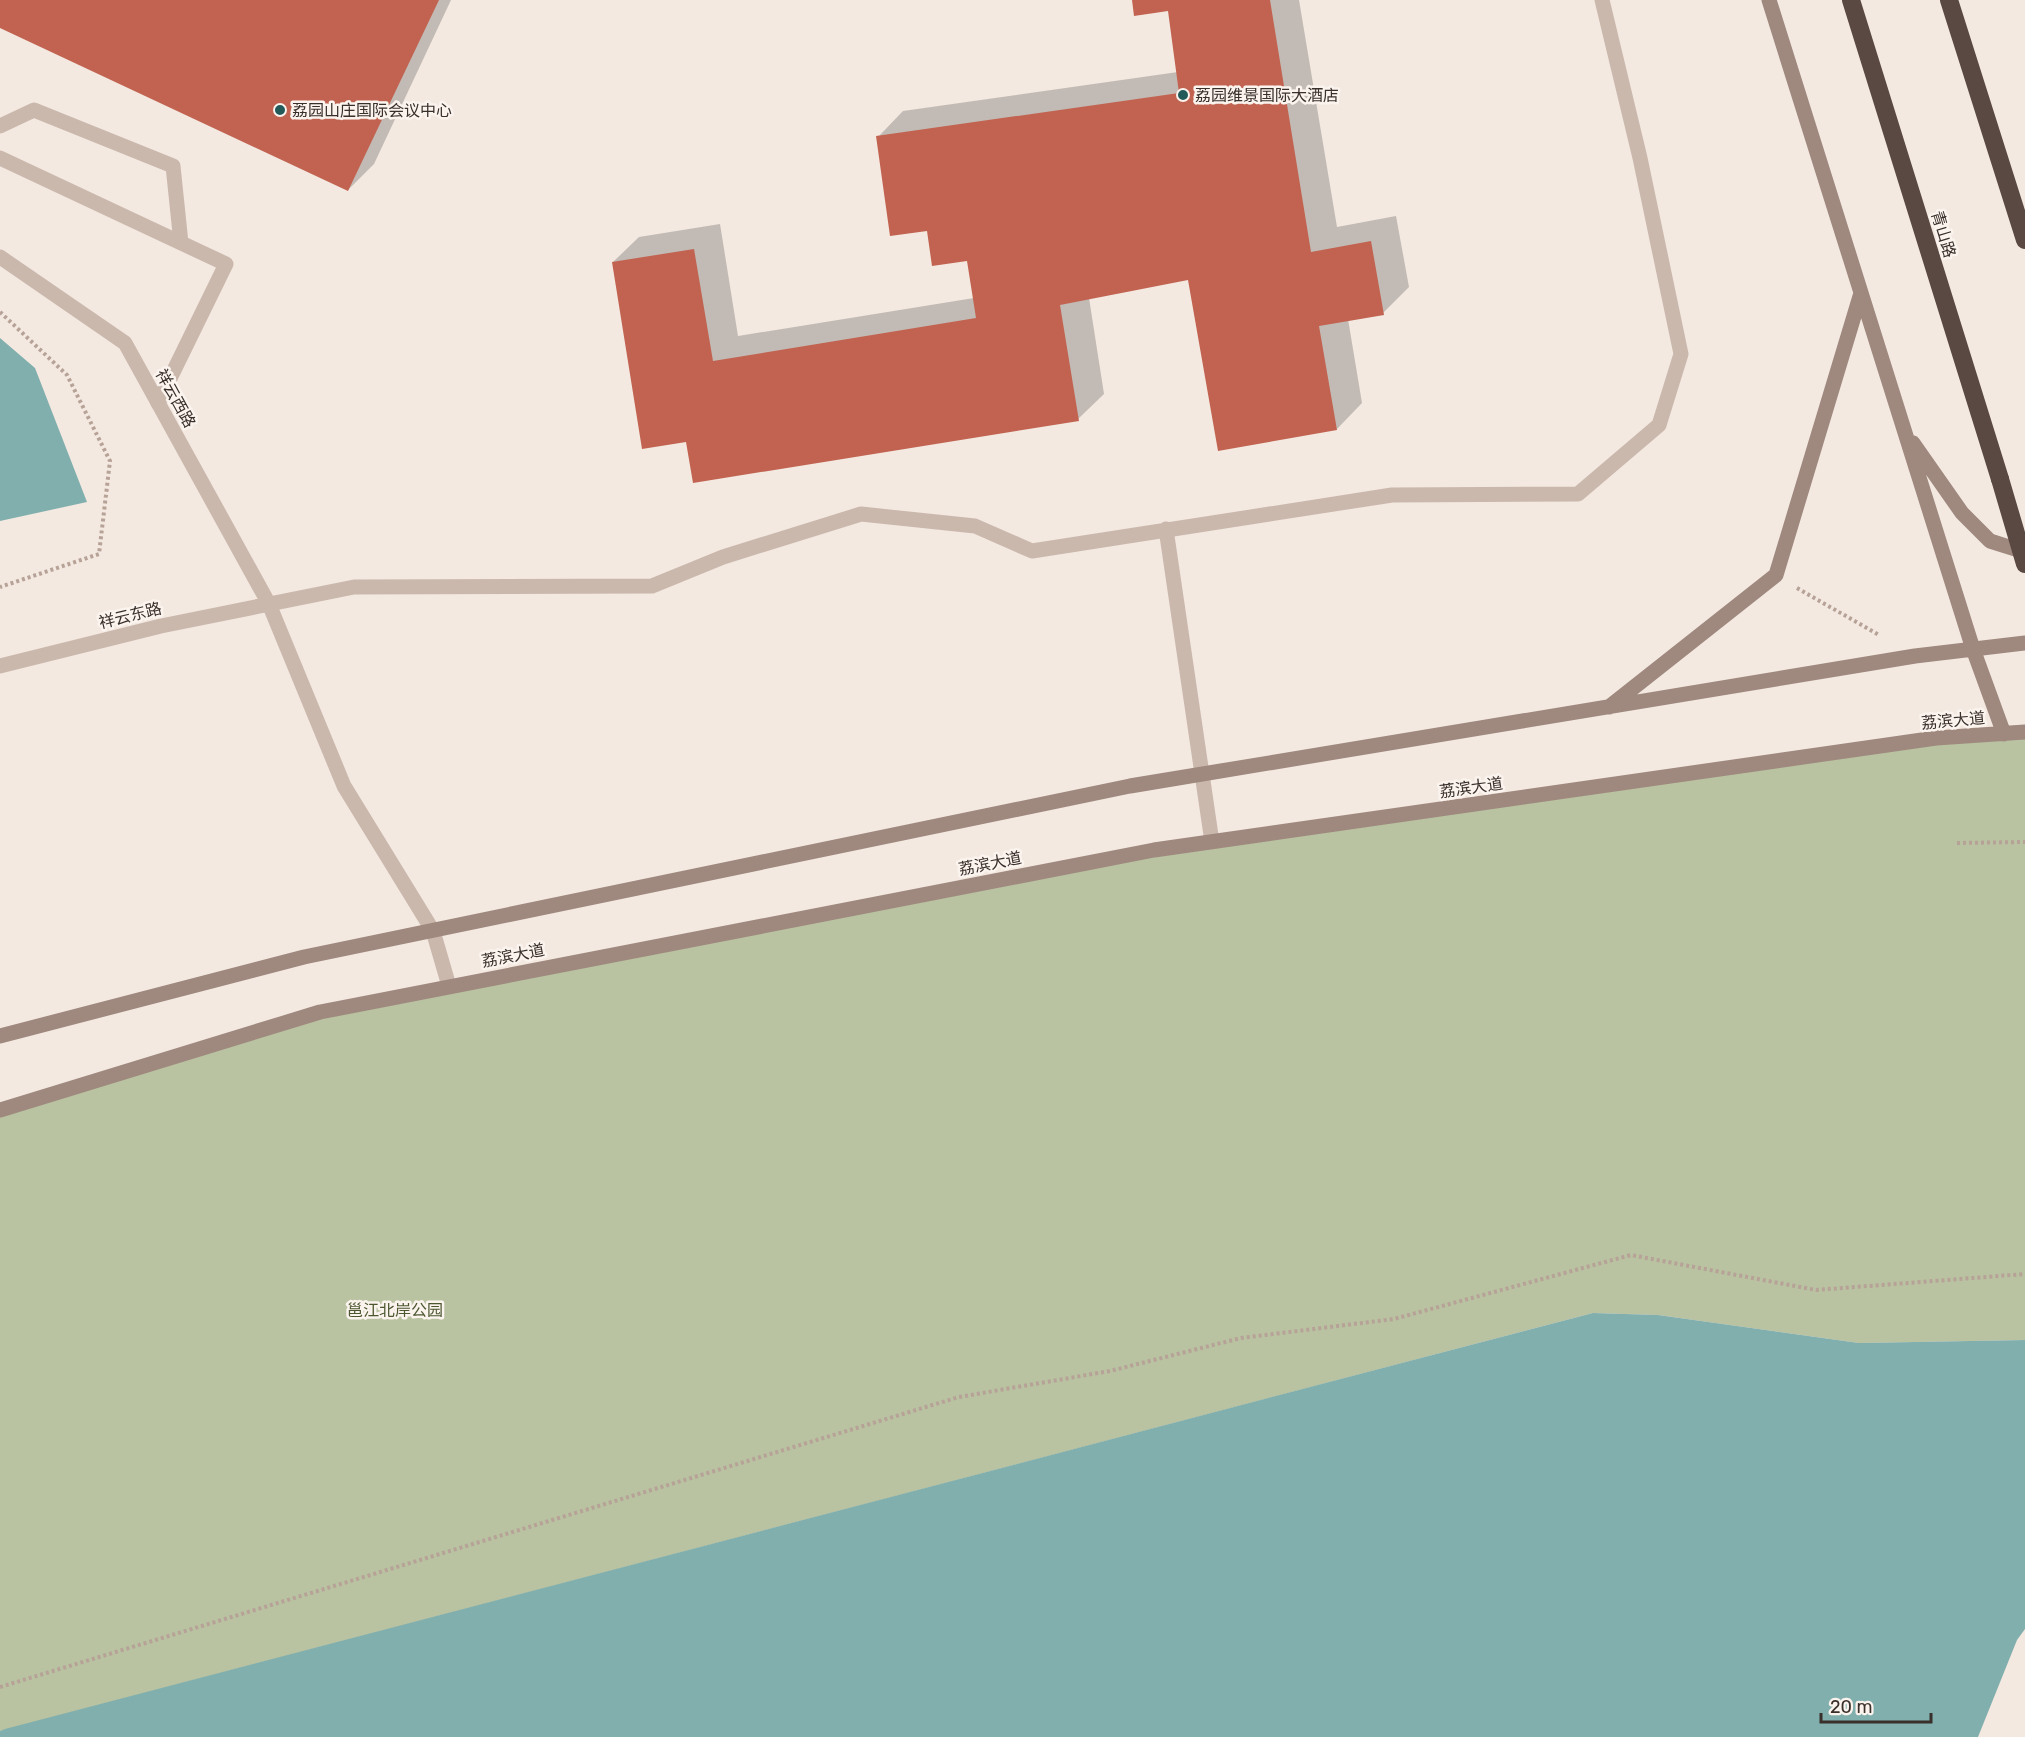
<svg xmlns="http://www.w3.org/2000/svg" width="2025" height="1737" viewBox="0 0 2025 1737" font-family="Rubik,'Noto Sans SC',sans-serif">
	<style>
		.green { fill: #b9c2a1 }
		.water { fill: #81afad }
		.pier { fill: #f3e9e1 }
		.shadow { fill: #0003 }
		.building { fill: #c16350 }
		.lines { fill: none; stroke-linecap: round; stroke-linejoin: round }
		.path { stroke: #b7a297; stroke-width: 4; stroke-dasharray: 3 3; stroke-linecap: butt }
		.lane { stroke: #cbb8ad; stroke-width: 15 }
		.street { stroke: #cbb8ad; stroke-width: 15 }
		.secondary { stroke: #9f887e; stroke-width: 15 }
		.highway { stroke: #5a4843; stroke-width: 18 }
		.highway-bridge { stroke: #5a4843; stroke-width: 18 }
		.poi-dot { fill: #225a59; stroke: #faf3ee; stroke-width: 2 }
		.labels { text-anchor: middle; stroke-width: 5; stroke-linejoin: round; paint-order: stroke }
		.poi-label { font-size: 16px; fill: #392f2b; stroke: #faf3ee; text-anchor: start }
		.street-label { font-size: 16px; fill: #392f2b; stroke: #faf3ee }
		.park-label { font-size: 16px; fill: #4c5730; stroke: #faf3ee }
	</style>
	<rect width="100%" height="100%" fill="#f3e9e1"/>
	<path class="green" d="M2025,732V1340L1859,1343L1658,1315L1593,1313L0,1731V1110L320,1012L1154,850Z"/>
	<path class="water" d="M0,338L35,368L87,502L0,521Z
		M1593,1313L1658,1315L1859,1343L2025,1340V1737H0V1731L5,1729Z"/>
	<path class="pier" d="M2025,1629V1737H1978L2017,1640Z"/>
	<path class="shadow" d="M0,0H451L374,164L348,190L0,26Z
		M1134,0H1299L1337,227L1396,216L1409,287L1383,313L1348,319L1362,403L1337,429L1189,278L1089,298L1104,394L1078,419L688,440L613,262L639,237L720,224L738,336L974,298L968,260L928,229L878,137L903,111L1178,72L1169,9Z"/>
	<path class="building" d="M0,0H439L348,191L0,28Z
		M1132,0H1270L1311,252L1371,241L1384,315L1319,326L1337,430L1218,451L1188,280L1060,305L1079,421L693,483L686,442L642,449L612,262L694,249L713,361L976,318L967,261L932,266L927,231L890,236L876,136L1179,93L1168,11L1134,16Z"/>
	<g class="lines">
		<path class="path" d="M0,312L67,375L110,461L99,554L0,587
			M1797,588L1879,635
			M1957,843L2025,842
			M0,1687L959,1397L1110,1371L1241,1338L1394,1319L1631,1255L1816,1290L2025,1274"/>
		<path class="lane" d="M0,126L34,110L173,166L181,243
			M0,158L226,264L158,403"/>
		<path class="street" d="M0,257L125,343L269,604L344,786L433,931L449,986
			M1166,529L1212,842
			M0,666L161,626L354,587L652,586L723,557L861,514L975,526L1032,551L1392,495L1578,494L1659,425L1681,354L1640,158L1602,0"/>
		<path class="secondary" d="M1769,0L1973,649L2004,734
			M1913,443L1962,513L1990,541L2025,552
			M1609,707L1776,575L1861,293
			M0,1036L304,957L1130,786L1915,656L2025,643
			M0,1110L320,1012L1154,850L1936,738L2025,732"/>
		<path class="highway" d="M1851,0L2000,479
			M1949,0L2025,240"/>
		<path class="highway-bridge" d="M2000,479L2025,564"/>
	</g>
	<g class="poi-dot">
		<circle cx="1183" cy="95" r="6"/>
		<circle cx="280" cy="110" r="6"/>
	</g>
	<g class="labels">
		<g class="poi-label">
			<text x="1195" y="101">荔园维景国际大酒店</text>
			<text x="292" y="116">荔园山庄国际会议中心</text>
		</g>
		<g class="street-label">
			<text transform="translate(1944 234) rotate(73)" y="6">青山路</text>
			<text transform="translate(176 398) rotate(61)" y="6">祥云西路</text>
			<text transform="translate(130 615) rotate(-14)" y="6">祥云东路</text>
			<text transform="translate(1953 720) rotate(-5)" y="6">荔滨大道</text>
			<text transform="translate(1471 787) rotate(-8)" y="6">荔滨大道</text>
			<text transform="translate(990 863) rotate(-11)" y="6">荔滨大道</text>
			<text transform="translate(513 955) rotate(-11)" y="6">荔滨大道</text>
		</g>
		<g class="park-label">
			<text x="395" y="1316">邕江北岸公园</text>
		</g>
	</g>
	<path d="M1821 1713v9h110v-9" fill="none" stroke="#392f2b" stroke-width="3"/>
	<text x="1830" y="1713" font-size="18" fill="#392f2b" stroke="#faf3ee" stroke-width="4.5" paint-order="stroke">20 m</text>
</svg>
